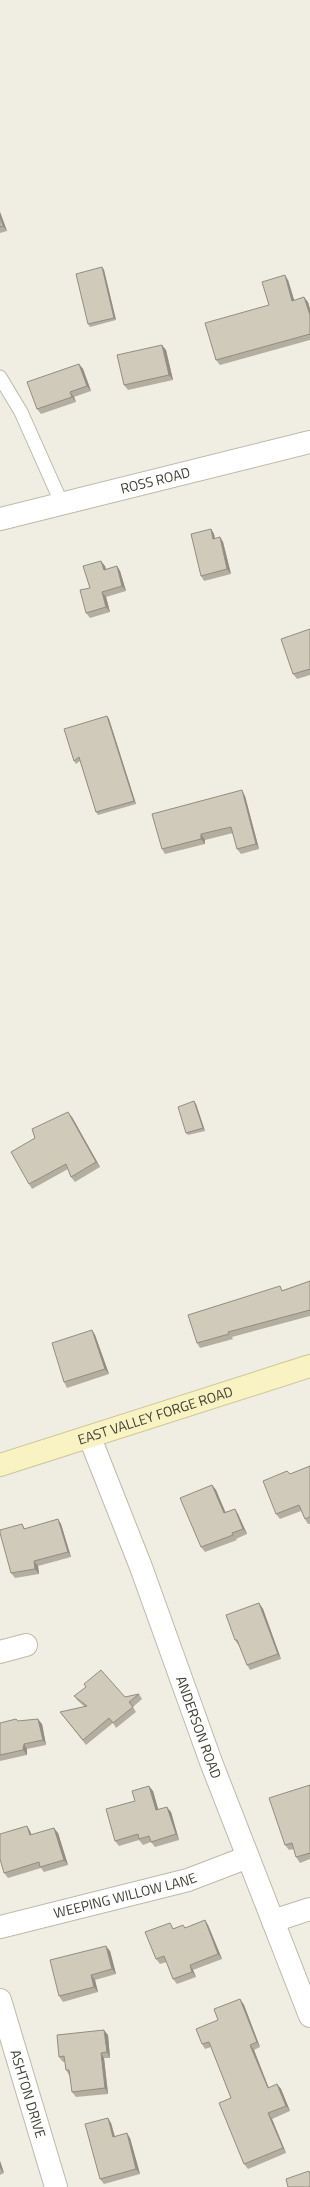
<svg xmlns="http://www.w3.org/2000/svg" width="310" height="2187" viewBox="0 0 310 2187" font-family="'Titillium Web',sans-serif">
	<style>
		.lines { fill: none; stroke-linecap: round; stroke-linejoin: round }
		.service-casing { stroke: #bdb9aa; stroke-width: 15 }
		.minor-casing { stroke: #bdb9aa; stroke-width: 24 }
		.tertiary-casing { stroke: #bdb9aa; stroke-width: 24 }
		.secondary-casing { stroke: #ccc596; stroke-width: 24 }
		.service { stroke: #fff; stroke-width: 13 }
		.minor { stroke: #fff; stroke-width: 22 }
		.tertiary { stroke: #fff; stroke-width: 22 }
		.secondary { stroke: #f9f3c4; stroke-width: 22 }
		.wall { fill: #b3aea0 }
		.shaded-wall { fill: #928d82 }
		.building { fill: #d0caba; stroke: #928d82 }
		.labels { text-anchor: middle; stroke-width: 3.5; stroke-linejoin: round; paint-order: stroke }
		.street-label { font-size: 14px; fill: #413e34; stroke: #fff }
	</style>
	<rect width="100%" height="100%" fill="#f0eee3"/>
	<g class="lines">
		<defs>
			<path id="service" d="M0,377L21,412L62,504"/>
			<g id="minor">
				<path id="s1" d="M90,1438L141,1567L211,1762L310,2016"/>
				<path d="M0,1652L26,1645"/>
				<path d="M273,1921L310,1909"/>
				<path id="s2" d="M0,1927L188,1880L248,1857"/>
				<path id="s3" d="M0,2000L56,2187"/>
			</g>
			<g id="tertiary">
				<path id="s4" d="M0,519L310,442"/>
			</g>
			<g id="secondary">
				<path id="s5" d="M0,1465L310,1366"/>
			</g>
		</defs>
		<use href="#service" class="service-casing"/>
		<use href="#minor" class="minor-casing"/>
		<use href="#tertiary" class="tertiary-casing"/>
		<use href="#secondary" class="secondary-casing"/>
		<use href="#service" class="service"/>
		<use href="#minor" class="minor"/>
		<use href="#tertiary" class="tertiary"/>
		<use href="#secondary" class="secondary"/>
	</g>
	<path class="wall" d="M0,212L7,231L0,233Z
		M102,267L104,270L116,320L90,327L88,324Z
		M288,280L294,300L308,302L310,309V340L220,365L216,360L269,305Z
		M166,350L173,380L128,390L124,385Z
		M79,364L83,369L91,391L74,397L76,402L41,414L37,409Z
		M211,529L214,534L215,539L220,537L223,542L231,574L204,581L201,576Z
		M105,566L106,569L117,566L120,571L126,591L106,597L110,612L90,618L86,613L90,588Z
		M310,629V675L297,679L293,674Z
		M107,716L109,719L136,804L98,815L96,812L80,761L76,764L74,761Z
		M245,796L259,849L241,854L237,849L233,833L205,840V844L165,854L162,849Z
		M194,1101L196,1104L205,1131L188,1135L186,1133Z
		M72,1117L100,1167L75,1182L71,1177L68,1169L32,1189L29,1184Z
		M310,1281V1316L232,1337L233,1339L200,1348L197,1343L283,1290Z
		M92,1330L95,1335L109,1374L67,1388L64,1382Z
		M310,1466V1524H308L305,1519L301,1511L280,1519L276,1514L290,1474Z
		M212,1485L216,1490L225,1512L235,1509L238,1514L247,1534L236,1539L237,1540L205,1552L201,1547Z
		M58,1519L61,1524L71,1557L38,1566L39,1574L15,1578L11,1573L22,1524L25,1529Z
		M259,1603L263,1609L281,1659L250,1670L247,1665L239,1645V1646L235,1640Z
		M139,1694L142,1699L133,1707L136,1712L116,1728L113,1723L86,1745L60,1712L85,1707L78,1701L74,1696L125,1697Z
		M18,1721L42,1724L46,1745L27,1749V1755L0,1761V1723Z
		M310,1785V1859L300,1863L296,1857L294,1849L289,1850L285,1845Z
		M153,1791L158,1810L171,1812L179,1840L155,1847L151,1842L143,1845L139,1840L119,1846L115,1841L135,1801Z
		M27,1826L30,1831L32,1835L58,1833L68,1865L44,1872L41,1868L8,1878L4,1873Z
		M205,1920L208,1925L222,1959L193,1970L196,1977L177,1984L173,1979L167,1962L160,1964L156,1959L174,1928H186Z
		M110,1951L116,1974L95,1980L98,1992L63,2002L59,1996Z
		M240,1999L244,2005L260,2047L254,2050L269,2088L277,2084L281,2089L290,2111L272,2119L286,2153L248,2169L244,2164L231,2098L211,2047L205,2049L202,2044L218,2020Z
		M108,2035L110,2058H104L108,2094L76,2097L72,2092L70,2075H69L66,2070L65,2062H63L59,2057Z
		M111,2123L115,2136L130,2138L140,2174L104,2184L100,2179Z
		M0,2161L4,2173L0,2175Z"/>
	<path class="shaded-wall" d="M0,212L7,231L3,226L0,216Z
		M102,267L104,270L116,320L114,318Z
		M285,275L288,280L296,306L292,301Z
		M304,297L308,302L310,309V315Z
		M162,345L166,350L173,380L169,375Z
		M79,364L83,369L91,391L87,386Z
		M70,392L74,397L76,402L72,397Z
		M211,529L214,534L216,544L213,539Z
		M220,537L223,542L231,574L227,569Z
		M101,561L105,566L107,575L104,570Z
		M117,566L120,571L126,591L122,586Z
		M102,592L106,597L110,612L106,607Z
		M107,716L109,719L136,804L134,801Z
		M242,790L245,796L259,849L256,844Z
		M201,834L205,840V844L201,839Z
		M194,1101L196,1104L205,1131L203,1128Z
		M68,1112L72,1117L100,1167L96,1162Z
		M92,1330L95,1335L109,1374L105,1369Z
		M212,1485L216,1490L228,1518L224,1513Z
		M235,1509L238,1514L247,1534L243,1529Z
		M58,1519L61,1524L71,1557L68,1552Z
		M34,1561L38,1566L39,1574L35,1569Z
		M259,1603L263,1609L281,1659L278,1654Z
		M38,1719L42,1724L46,1745L43,1740Z
		M24,1744L27,1749V1755L23,1750Z
		M149,1786L153,1791L160,1815L156,1810Z
		M167,1807L171,1812L179,1840L176,1834Z
		M27,1826L30,1831L33,1840L30,1835Z
		M54,1828L58,1833L68,1865L64,1860Z
		M205,1920L208,1925L222,1959L218,1954Z
		M106,1946L110,1951L116,1974L112,1969Z
		M190,1965L193,1970L196,1977L192,1972Z
		M91,1975L95,1980L98,1992L94,1987Z
		M240,1999L244,2005L260,2047L257,2042Z
		M104,2030L108,2035L110,2058L107,2052Z
		M250,2045L254,2050L271,2094L268,2088Z
		M101,2053L104,2058L108,2094L105,2088Z
		M277,2084L281,2089L290,2111L286,2106Z
		M268,2113L272,2119L286,2153L283,2148Z
		M108,2118L111,2123L116,2142L113,2137Z
		M127,2133L130,2138L140,2174L136,2169Z
		M0,2161L4,2173L0,2168Z"/>
	<path class="building" d="M0,216L3,226L0,227Z
		M102,267L114,318L88,324L76,274Z
		M285,275L292,301L304,297L310,315V334L216,360L205,323L269,305L262,282Z
		M162,345L169,375L124,385L117,355Z
		M79,364L87,386L70,392L72,397L37,409L27,382Z
		M211,529L213,539L220,537L227,569L201,576L191,534Z
		M101,561L104,570L117,566L122,586L102,592L106,607L86,613L80,590L90,588L83,566Z
		M310,629V669L293,674L281,639Z
		M107,716L134,801L96,812L79,757L74,761L64,729Z
		M242,790L256,844L237,849L231,827L201,834V839L162,849L152,814Z
		M194,1101L203,1128L186,1133L178,1107Z
		M68,1112L96,1162L71,1177L66,1164L29,1184L11,1152L35,1138L32,1129Z
		M310,1281V1310L228,1332L229,1334L197,1343L188,1315L280,1286L282,1291Z
		M92,1330L105,1369L64,1382L52,1343Z
		M310,1466V1517L305,1519L299,1505L276,1514L263,1481L287,1471L290,1474Z
		M212,1485L224,1513L235,1509L243,1529L232,1533L233,1535L201,1547L180,1498Z
		M58,1519L68,1552L34,1561L35,1569L11,1573L0,1533V1530L22,1524L24,1529Z
		M259,1603L278,1654L247,1665L237,1640H235L226,1615Z
		M101,1670L125,1697L139,1694L129,1702L133,1707L113,1723L109,1718L83,1740L60,1712L87,1706L74,1696L86,1687L84,1684Z
		M16,1719L18,1721L38,1719L43,1740L24,1744L23,1750L0,1755V1723Z
		M310,1785V1853L296,1857L292,1843L285,1845L269,1798Z
		M149,1786L156,1810L167,1807L176,1834L151,1842L149,1836L139,1839L138,1834L115,1841L106,1809L135,1801L132,1791Z
		M27,1826L30,1835L54,1828L64,1860L40,1867L39,1862L4,1873L0,1859V1834Z
		M205,1920L218,1954L190,1965L192,1972L173,1979L164,1956L156,1959L145,1932L170,1923L173,1929L183,1925L185,1928Z
		M106,1946L112,1969L91,1975L94,1987L59,1996L50,1960Z
		M240,1999L257,2042L250,2045L268,2088L277,2084L286,2106L268,2113L283,2148L244,2164L219,2103L231,2098L209,2042L202,2044L196,2029L218,2020L214,2009Z
		M104,2030L107,2052L101,2053L105,2088L72,2092L69,2070H66L64,2056L59,2057L57,2035Z
		M108,2118L113,2137L127,2133L136,2169L100,2179L85,2124Z
		M309,2171L310,2174V2187H288L286,2179Z"/>
	<g class="labels">
		<g class="street-label">
			<text dy="5" stroke="none"><textPath href="#s4" startOffset="160">ROSS ROAD</textPath></text>
			<text dy="5" stroke="none"><textPath href="#s5" startOffset="163">EAST VALLEY FORGE ROAD</textPath></text>
			<text dy="5" stroke="none"><textPath href="#s1" startOffset="309">ANDERSON ROAD</textPath></text>
			<text dy="5" stroke="none"><textPath href="#s2" startOffset="129">WEEPING WILLOW LANE</textPath></text>
			<text dy="5" stroke="none"><textPath href="#s3" startOffset="98">ASHTON DRIVE</textPath></text>
		</g>
	</g>
</svg>
